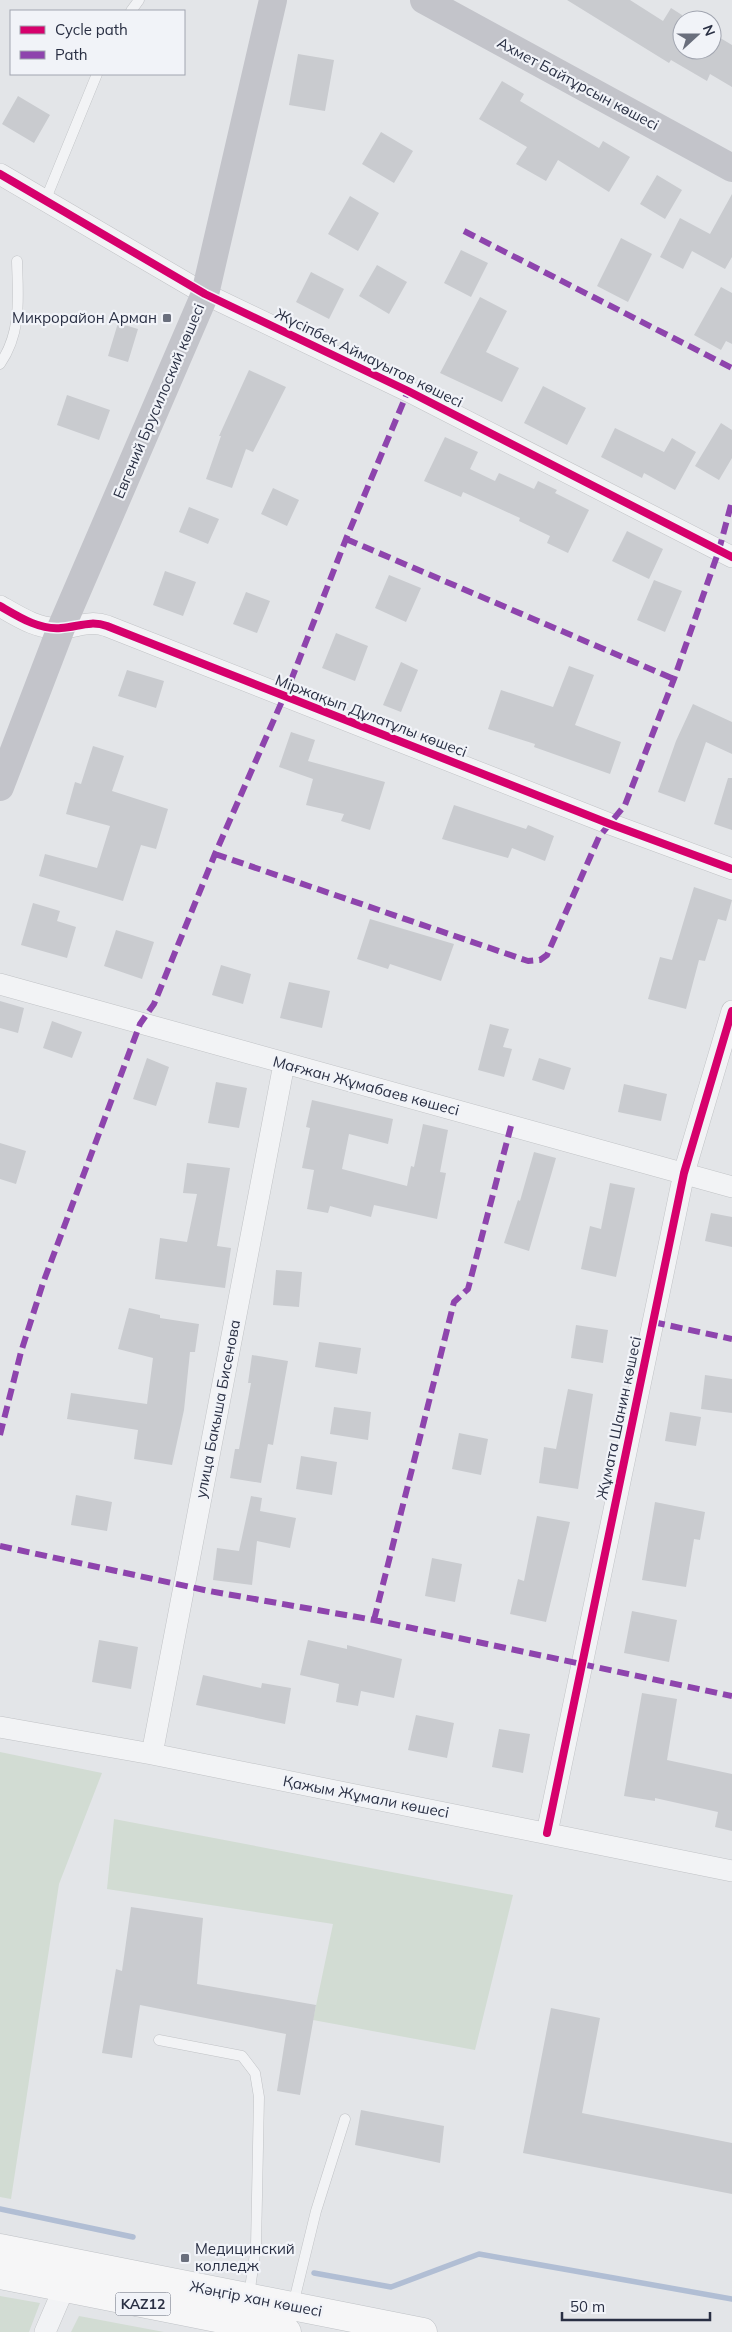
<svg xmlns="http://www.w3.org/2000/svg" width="732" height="2332" viewBox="0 0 732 2332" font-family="Mulish,sans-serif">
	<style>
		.green { fill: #d2dcd3 }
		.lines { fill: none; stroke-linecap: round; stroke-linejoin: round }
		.stream { stroke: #b1bed4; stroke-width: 5.5 }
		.building { fill: #c9cbcf }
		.lane-casing { stroke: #c1c3c6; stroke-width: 11 }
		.street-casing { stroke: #c1c3c6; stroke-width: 22 }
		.primary-casing { stroke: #bfc2c6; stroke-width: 29 }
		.lane { stroke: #f2f3f5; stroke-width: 10 }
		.street { stroke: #f2f3f5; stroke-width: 21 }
		.secondary { stroke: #c3c4ca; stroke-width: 28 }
		.primary { stroke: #f6f6f7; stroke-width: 28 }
		.quiet { stroke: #8e44ad; stroke-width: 6; stroke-dasharray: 12 6; stroke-linecap: butt }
		.cycleway-casing { stroke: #f1f3f8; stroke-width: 11 }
		.cycleway { stroke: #d6006c; stroke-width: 8 }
		.poi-dot { fill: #6a6f7d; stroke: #f1f3f8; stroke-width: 2 }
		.labels { text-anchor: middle; stroke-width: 4.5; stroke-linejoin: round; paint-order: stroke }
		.shield { fill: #f1f3f8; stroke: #656a79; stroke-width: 1 }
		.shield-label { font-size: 14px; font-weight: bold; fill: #292f43 }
		.street-label { font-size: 15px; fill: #292f43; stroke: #f1f3f8 }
		.poi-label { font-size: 15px; fill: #292f43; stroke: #f1f3f8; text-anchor: end }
	</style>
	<rect width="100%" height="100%" fill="#e3e5e8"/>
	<path class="green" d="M0,1752L102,1773L59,1884L11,2199L0,2197Z
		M114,1819L513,1895L475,2050L313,2020L333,1924L107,1889Z
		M0,2296L40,2303L29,2332H0Z
		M79,2316L164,2332H71Z"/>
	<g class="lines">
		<path class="stream" d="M0,2209L133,2237
			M314,2273L391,2287L479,2254L732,2299"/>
	</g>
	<path class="building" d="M567,0H630L663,21L671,8L682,15V50H712V33L732,45V87L710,74L707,81L671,60L669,63Z
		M298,54L334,60L325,111L289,105Z
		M502,81L524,94L520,101L599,148L603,141L630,157L609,192L558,160L546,181L516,164L527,147L479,119Z
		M18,96L50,115L34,143L2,124Z
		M381,132L413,151L394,183L362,164Z
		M657,175L682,190L665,219L640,204Z
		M732,194V257L725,269L692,251L683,269L660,257L680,218L710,234Z
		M350,196L379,213L358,251L328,234Z
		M621,238L652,254L628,302L597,286Z
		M461,250L488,263L471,297L444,283Z
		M377,265L407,282L389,314L359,296Z
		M311,272L344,289L329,319L296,302Z
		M721,287L732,293V344L726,341L721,350L694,335Z
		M480,297L507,311L486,352L519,368L502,402L440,373Z
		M118,323L138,329L128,362L108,356Z
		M249,370L286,387L253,452L246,449L232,488L206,479L221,436H219Z
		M543,386L586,408L567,445L524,423Z
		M67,395L110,410L99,440L57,425Z
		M721,423L732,430V458L719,480L695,466Z
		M615,428L664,452L672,438L696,452L675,490L644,473L642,478L601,457Z
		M445,437L478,452L470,469L495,481L499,473L534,489L538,481L557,490L555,493L589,510L568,553L547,543L550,536L519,521L520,518L463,492L461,497L424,481Z
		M273,488L299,500L287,526L261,514Z
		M189,507L219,519L208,544L179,532Z
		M627,531L663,549L649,579L612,561Z
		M165,571L196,582L183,616L153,605Z
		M389,575L421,588L406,622L375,608Z
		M654,580L682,591L665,632L637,620Z
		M246,592L270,601L257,633L233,624Z
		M336,633L368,646L355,681L322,668Z
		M401,662L418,670L401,712L383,705Z
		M569,666L594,675L575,725L621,742L610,774L534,747L535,744L488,729L501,690L553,707Z
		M127,670L164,681L156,708L118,696Z
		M693,704L732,722V754L706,742L685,802L658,792L676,741Z
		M291,732L315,740L308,761L385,782L370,830L341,821L344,814L306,805L313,779L279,767Z
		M93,746L124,756L112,791L168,809L156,849L141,845L123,901L39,876L45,854L97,868L110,826L66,814L75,782L81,784Z
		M728,778H732V830L714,824Z
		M454,805L526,829L528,825L554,836L545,861L512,848L508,858L442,839Z
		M694,887L732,900L726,921L718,919L705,961L699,960L686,1009L648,999L660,957L672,960Z
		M33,903L60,911L57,921L76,927L67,958L21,945Z
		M370,919L454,944L441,981L390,964L388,969L357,959Z
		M116,930L154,942L142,979L104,966Z
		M221,965L251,974L243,1004L212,995Z
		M289,982L330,991L322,1028L280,1018Z
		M0,1001L24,1008L18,1033L0,1028Z
		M52,1021L82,1032L72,1058L43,1048Z
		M490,1024L509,1029L503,1047L512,1049L504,1077L478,1070Z
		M147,1058L169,1067L156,1106L133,1099Z
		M539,1058L571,1068L564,1090L532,1080Z
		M216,1082L247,1088L239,1128L208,1123Z
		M624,1084L667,1094L661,1121L618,1112Z
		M312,1100L393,1119L388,1144L349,1134L342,1169L407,1186L411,1166L414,1167L423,1124L448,1130L440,1172L446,1173L437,1219L374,1205L371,1217L330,1206L328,1213L307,1209L314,1170L302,1168L310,1128L306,1127Z
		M0,1143L26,1151L16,1184L0,1179Z
		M534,1152L556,1158L529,1251L504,1243L518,1200L520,1201Z
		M187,1163L230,1168L217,1246L231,1248L225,1288L155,1279L160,1238L187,1242L197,1194L183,1193Z
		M610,1183L635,1188L616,1277L581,1269L590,1226L601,1229Z
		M711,1213L732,1217V1247L705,1241Z
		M276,1270L302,1272L299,1307L273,1305Z
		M129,1308L160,1315V1318L199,1324L195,1352H190L184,1410L172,1465L134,1459L138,1430L67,1419L71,1393L147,1404L153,1358L118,1349Z
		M576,1325L608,1330L603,1363L571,1358Z
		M319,1342L361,1348L357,1374L315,1367Z
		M252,1355L288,1361L273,1445L268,1444L261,1483L230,1478L235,1449H239L251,1383H248Z
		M705,1375L732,1379V1413L701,1409Z
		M568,1389L593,1394L578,1489L539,1483L544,1447L556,1449Z
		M334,1407L371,1412L368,1440L330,1434Z
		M670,1412L701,1417L696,1446L665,1441Z
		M459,1433L488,1439L481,1475L452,1469Z
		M301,1456L337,1462L332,1495L296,1489Z
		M76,1495L112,1502L107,1531L71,1525Z
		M251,1496L262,1498L260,1511L296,1518L290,1548L257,1541L252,1585L213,1580L217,1548L239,1551Z
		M655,1502L705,1512L700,1540L694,1539L686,1587L642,1580Z
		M537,1516L570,1522L546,1622L510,1614L518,1579L524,1581Z
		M432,1558L462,1564L455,1602L425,1596Z
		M632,1611L677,1620L669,1662L624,1653Z
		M99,1640L138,1647L131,1689L92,1682Z
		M308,1640L347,1649V1645L402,1659L394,1698L361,1691L358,1706L336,1702L339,1684L300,1675Z
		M203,1675L261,1688L262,1683L291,1688L285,1724L196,1705Z
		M642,1693L677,1699L667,1760L732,1774V1831L715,1827L718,1812L655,1798V1801L624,1796Z
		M416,1715L454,1723L447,1758L408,1750Z
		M499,1729L530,1734L523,1773L492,1767Z
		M131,1907L203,1918L197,1984L316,2005L300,2095L277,2091L286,2034L140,2005L132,2058L102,2053L116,1969L122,1971Z
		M551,2008L600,2018L582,2113L732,2143V2194L523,2153Z
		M361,2110L444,2126L440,2163L355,2145Z"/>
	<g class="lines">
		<defs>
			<path id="lane" d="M131,11L139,0
				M45,201L97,74
				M0,364C22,332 18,298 17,261
				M159,2040L242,2056L255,2073L259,2097L256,2246L249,2296
				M293,2305L316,2211L345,2119"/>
			<path id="street" d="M0,174L205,294L408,391L732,557
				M0,606C19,617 39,630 61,628C78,627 90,620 107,626L610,824L732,869
				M0,984L732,1187
				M0,1727L152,1754L732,1871
				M152,1754L284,1064
				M547,1833L684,1173L732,1011
				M45,2332L64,2288L67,2274"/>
			<path id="primary" d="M0,2248L423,2332
				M0,2275L287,2332"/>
		</defs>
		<use href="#lane" class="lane-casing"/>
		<use href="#street" class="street-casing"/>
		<use href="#primary" class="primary-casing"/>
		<use href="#lane" class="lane"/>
		<use href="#street" class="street"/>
		<path class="secondary" d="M424,0L732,168
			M0,787L61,628L205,294L273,0"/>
		<use href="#primary" class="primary"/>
		<path class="quiet" d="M464,231L732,368
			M346,539L674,679
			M215,854L528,961L540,960L547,955L599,837L625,805L674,679L719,550L732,501
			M653,1322L732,1339
			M0,1435L21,1352L43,1283L140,1024L154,1004L215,854L290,683L346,539L408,391
			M0,1546L209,1591L374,1620L732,1696
			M374,1620L454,1302L468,1289L511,1126"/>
		<defs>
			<path id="cycleway" d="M0,174L205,294L408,391L732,557
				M0,606C19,617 39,630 61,628C78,627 90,620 107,626L610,824L732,869
				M547,1833L684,1173L732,1011"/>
		</defs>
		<use href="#cycleway" class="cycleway-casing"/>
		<use href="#cycleway" class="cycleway"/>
	</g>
	<g class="poi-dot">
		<rect x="162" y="313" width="10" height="10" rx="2.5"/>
		<rect x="180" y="2253" width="10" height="10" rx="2.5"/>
	</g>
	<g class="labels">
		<rect class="shield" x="115.5" y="2292.5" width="55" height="23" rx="4"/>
		<g class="shield-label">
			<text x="143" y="2309">KAZ12</text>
		</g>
		<g class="street-label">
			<text transform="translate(578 84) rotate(28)" y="5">Ахмет Байтұрсын көшесі</text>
			<text transform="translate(369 358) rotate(26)" y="5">Жүсіпбек Аймауытов көшесі</text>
			<text transform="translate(159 401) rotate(-67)" y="5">Евгений Брусилоский көшесі</text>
			<text transform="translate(371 716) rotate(21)" y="5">Міржақып Дұлатұлы көшесі</text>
			<text transform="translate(366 1086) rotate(15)" y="5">Мағжан Жұмабаев көшесі</text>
			<text transform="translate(218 1409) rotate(-79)" y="5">улица Бакыша Бисенова</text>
			<text transform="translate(619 1418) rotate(-78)" y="5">Жұмата Шанин көшесі</text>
			<text transform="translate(366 1797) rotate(11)" y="5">Қажым Жұмали көшесі</text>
			<text transform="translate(256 2299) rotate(11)" y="5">Жәңгір хан көшесі</text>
		</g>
		<g class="poi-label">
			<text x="157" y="323">Микрорайон Арман</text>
			<text x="195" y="2254" text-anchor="start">Медицинский<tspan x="195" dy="17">колледж</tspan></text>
		</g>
	</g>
	<rect x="10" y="10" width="175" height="65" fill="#f1f3f8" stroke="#a1a5b0"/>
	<rect x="20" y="26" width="25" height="8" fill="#d6006c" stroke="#a1a5b0"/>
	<text x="55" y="35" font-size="15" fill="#292f43">Cycle path</text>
	<rect x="20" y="51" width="25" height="8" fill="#8e44ad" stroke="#a1a5b0"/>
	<text x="55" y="60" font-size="15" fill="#292f43">Path</text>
	<g transform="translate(697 35) rotate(69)"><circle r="24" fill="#f1f3f8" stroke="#a1a5b0"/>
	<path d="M0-4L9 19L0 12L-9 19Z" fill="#6a6f7d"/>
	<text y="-8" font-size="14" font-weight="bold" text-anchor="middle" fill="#292f43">N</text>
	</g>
	<path d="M562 2312v8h148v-8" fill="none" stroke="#292f43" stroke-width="2.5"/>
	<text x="570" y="2312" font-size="15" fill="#292f43" stroke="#f1f3f8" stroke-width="4" paint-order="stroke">50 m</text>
</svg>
